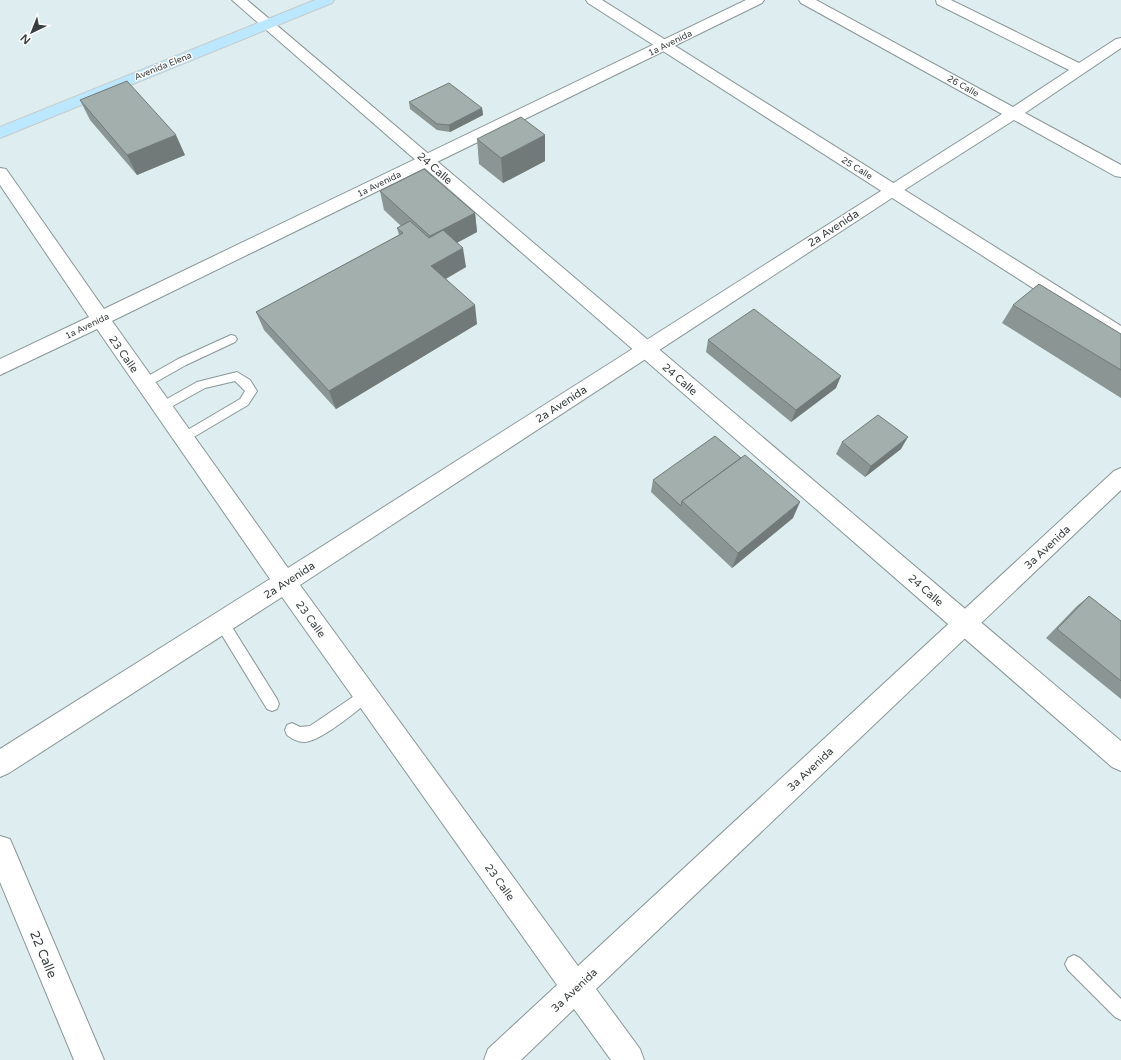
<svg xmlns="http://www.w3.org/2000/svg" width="1121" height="1060" viewBox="0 0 1121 1060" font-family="'Varela Round',sans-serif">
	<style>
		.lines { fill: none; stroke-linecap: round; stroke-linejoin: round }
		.service-casing { stroke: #899698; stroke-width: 2 }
		.minor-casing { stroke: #899698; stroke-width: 2 }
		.secondary-casing { stroke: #899698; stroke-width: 2 }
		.primary-casing { stroke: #c7c9c9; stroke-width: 2 }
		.service { fill: #fff; fill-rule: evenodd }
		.minor { fill: #fff; fill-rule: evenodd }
		.secondary { fill: #fff; fill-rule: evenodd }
		.primary { fill: #bbe7ff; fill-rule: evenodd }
		.wall { fill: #8b9694 }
		.shaded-wall { fill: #717a78 }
		.building { fill: #a2afac; stroke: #717a78 }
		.labels { text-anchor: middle; stroke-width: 3; stroke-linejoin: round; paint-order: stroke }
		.far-street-label { font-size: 9px; fill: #383e3f; stroke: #fff }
		.street-label { font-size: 11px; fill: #383e3f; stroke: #fff }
		.near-street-label { font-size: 13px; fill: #383e3f; stroke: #fff }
	</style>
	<rect width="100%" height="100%" fill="#deedef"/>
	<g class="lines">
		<defs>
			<path id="service" d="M231,335L235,336L237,339L235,342L186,365L149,386L145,387L141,386L139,383L141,380L178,359Z
				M237,372L250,380L257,391L248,405L187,441L183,443L179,441L177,438L179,435L240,399L245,391L235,381L205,388L162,412L158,410L156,407L158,404L197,382Z
				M222,617L227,619L277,699L279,704L277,709L272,711L267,709L217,627L215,623L217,619Z
				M366,688L371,690L373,695L371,700C357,710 321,742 304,742C298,742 292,739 287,735L285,730L287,725L292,723L300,727L310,726Z
				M1074,955L1080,958L1121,999V1020L1115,1017L1068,970L1065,964L1068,958Z"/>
			<path id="minor" d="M746,0H764L762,3L112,321L288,568L1002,114L801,3L799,0H816L1013,107L1069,70L937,4L936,0H951L1079,63L1116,39L1121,38V48L1025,113L1121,165V177L1115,176L1014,120L898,194L300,585L578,966L1114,471L1121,468V490L596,989L640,1049L644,1060H611L574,1009L521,1060H484L488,1049L557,985L282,597L9,773L0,777V749L270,579L97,329L0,375V359L89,317L0,185V168L6,169L104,309Z
				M0,836L10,839L104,1060H74L0,882Z"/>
			<path id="secondary" d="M232,0H247L1121,741V771L1112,767Z
				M586,0H602L1121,326V342L1114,340L588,3Z"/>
			<path id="primary" d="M315,0H334L332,3L0,138V127Z"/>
		</defs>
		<use href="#service" class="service-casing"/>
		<use href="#minor" class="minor-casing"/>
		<use href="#secondary" class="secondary-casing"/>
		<use href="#primary" class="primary-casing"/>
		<use href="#service" class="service"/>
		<use href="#minor" class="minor"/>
		<use href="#secondary" class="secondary"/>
		<use href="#primary" class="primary"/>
	</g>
	<path class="wall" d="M80,100L185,155L137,175L90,120Z
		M409,102L482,108L483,115L450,132L437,130L410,109Z
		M477,139L545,161L503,183L479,164Z
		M380,191L475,213L477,232L457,243L466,267L446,279L477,324L336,409L264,330L256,312L399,235L397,228L401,226L384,210Z
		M1013,305L1121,334V398L1002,323Z
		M708,340L836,388L791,422L706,352Z
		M842,442L901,449L865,477L836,454Z
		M653,480L793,518L732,568L651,492Z
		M1089,596L1121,621V699L1046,638L1077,606Z"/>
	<path class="shaded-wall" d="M482,108L483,115L450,132L449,125Z
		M176,135L185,155L137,175L127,155Z
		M545,135V161L503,183L501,158Z
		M475,213L477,232L433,255L430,236Z
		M463,248L466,267L434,285L431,266Z
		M475,305L477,324L336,409L329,391Z
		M841,376L836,388L791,422L796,410Z
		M908,437L901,449L865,477L871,466Z
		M800,502L793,518L732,568L738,553Z"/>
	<path class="building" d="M127,81L176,135L127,155L80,100Z
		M449,83L482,108L449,125L437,124L409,102Z
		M521,117L545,135L501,158L477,139Z
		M424,169L475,213L430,236L380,191Z
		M410,221L429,238L443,230L463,248L431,266L475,305L329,391L256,312L403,233L397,228Z
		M1039,284L1121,334V370L1013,305Z
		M754,309L841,376L796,410L708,340Z
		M878,415L908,437L871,466L842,442Z
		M715,436L741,458L682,501L681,506L653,480Z
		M745,455L800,502L738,553L682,501Z
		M1089,596L1121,621V681L1057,629Z"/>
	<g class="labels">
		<g class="far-street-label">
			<text transform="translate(670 43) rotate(-26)" y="3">1a Avenida</text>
			<text transform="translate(163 66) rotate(-22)" y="3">Avenida Elena</text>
			<text transform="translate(963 86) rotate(29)" y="3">26 Calle</text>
			<text transform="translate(857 168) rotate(32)" y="3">25 Calle</text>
			<text transform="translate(379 184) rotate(-26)" y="3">1a Avenida</text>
			<text transform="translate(87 326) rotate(-26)" y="3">1a Avenida</text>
		</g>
		<g class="street-label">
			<text transform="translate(435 168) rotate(41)" y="4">24 Calle</text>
			<text transform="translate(833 228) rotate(-33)" y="4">2a Avenida</text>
			<text transform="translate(124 354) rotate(55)" y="4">23 Calle</text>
			<text transform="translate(680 379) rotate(41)" y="4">24 Calle</text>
			<text transform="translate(561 404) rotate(-33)" y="4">2a Avenida</text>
			<text transform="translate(1047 547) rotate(-43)" y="4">3a Avenida</text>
			<text transform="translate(289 580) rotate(-33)" y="4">2a Avenida</text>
			<text transform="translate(926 590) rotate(41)" y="4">24 Calle</text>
			<text transform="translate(311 619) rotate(54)" y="4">23 Calle</text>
			<text transform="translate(810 769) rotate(-43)" y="4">3a Avenida</text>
			<text transform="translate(500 882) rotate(54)" y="4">23 Calle</text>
			<text transform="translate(574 990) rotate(-43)" y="4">3a Avenida</text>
		</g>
		<g class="near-street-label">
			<text transform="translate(44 954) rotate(67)" y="5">22 Calle</text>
		</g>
	</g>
	<g transform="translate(32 32) rotate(223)" stroke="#ffffff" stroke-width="3" paint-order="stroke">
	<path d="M0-3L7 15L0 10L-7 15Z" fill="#383e3f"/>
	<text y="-6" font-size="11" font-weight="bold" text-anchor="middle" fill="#383e3f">N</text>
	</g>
</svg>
